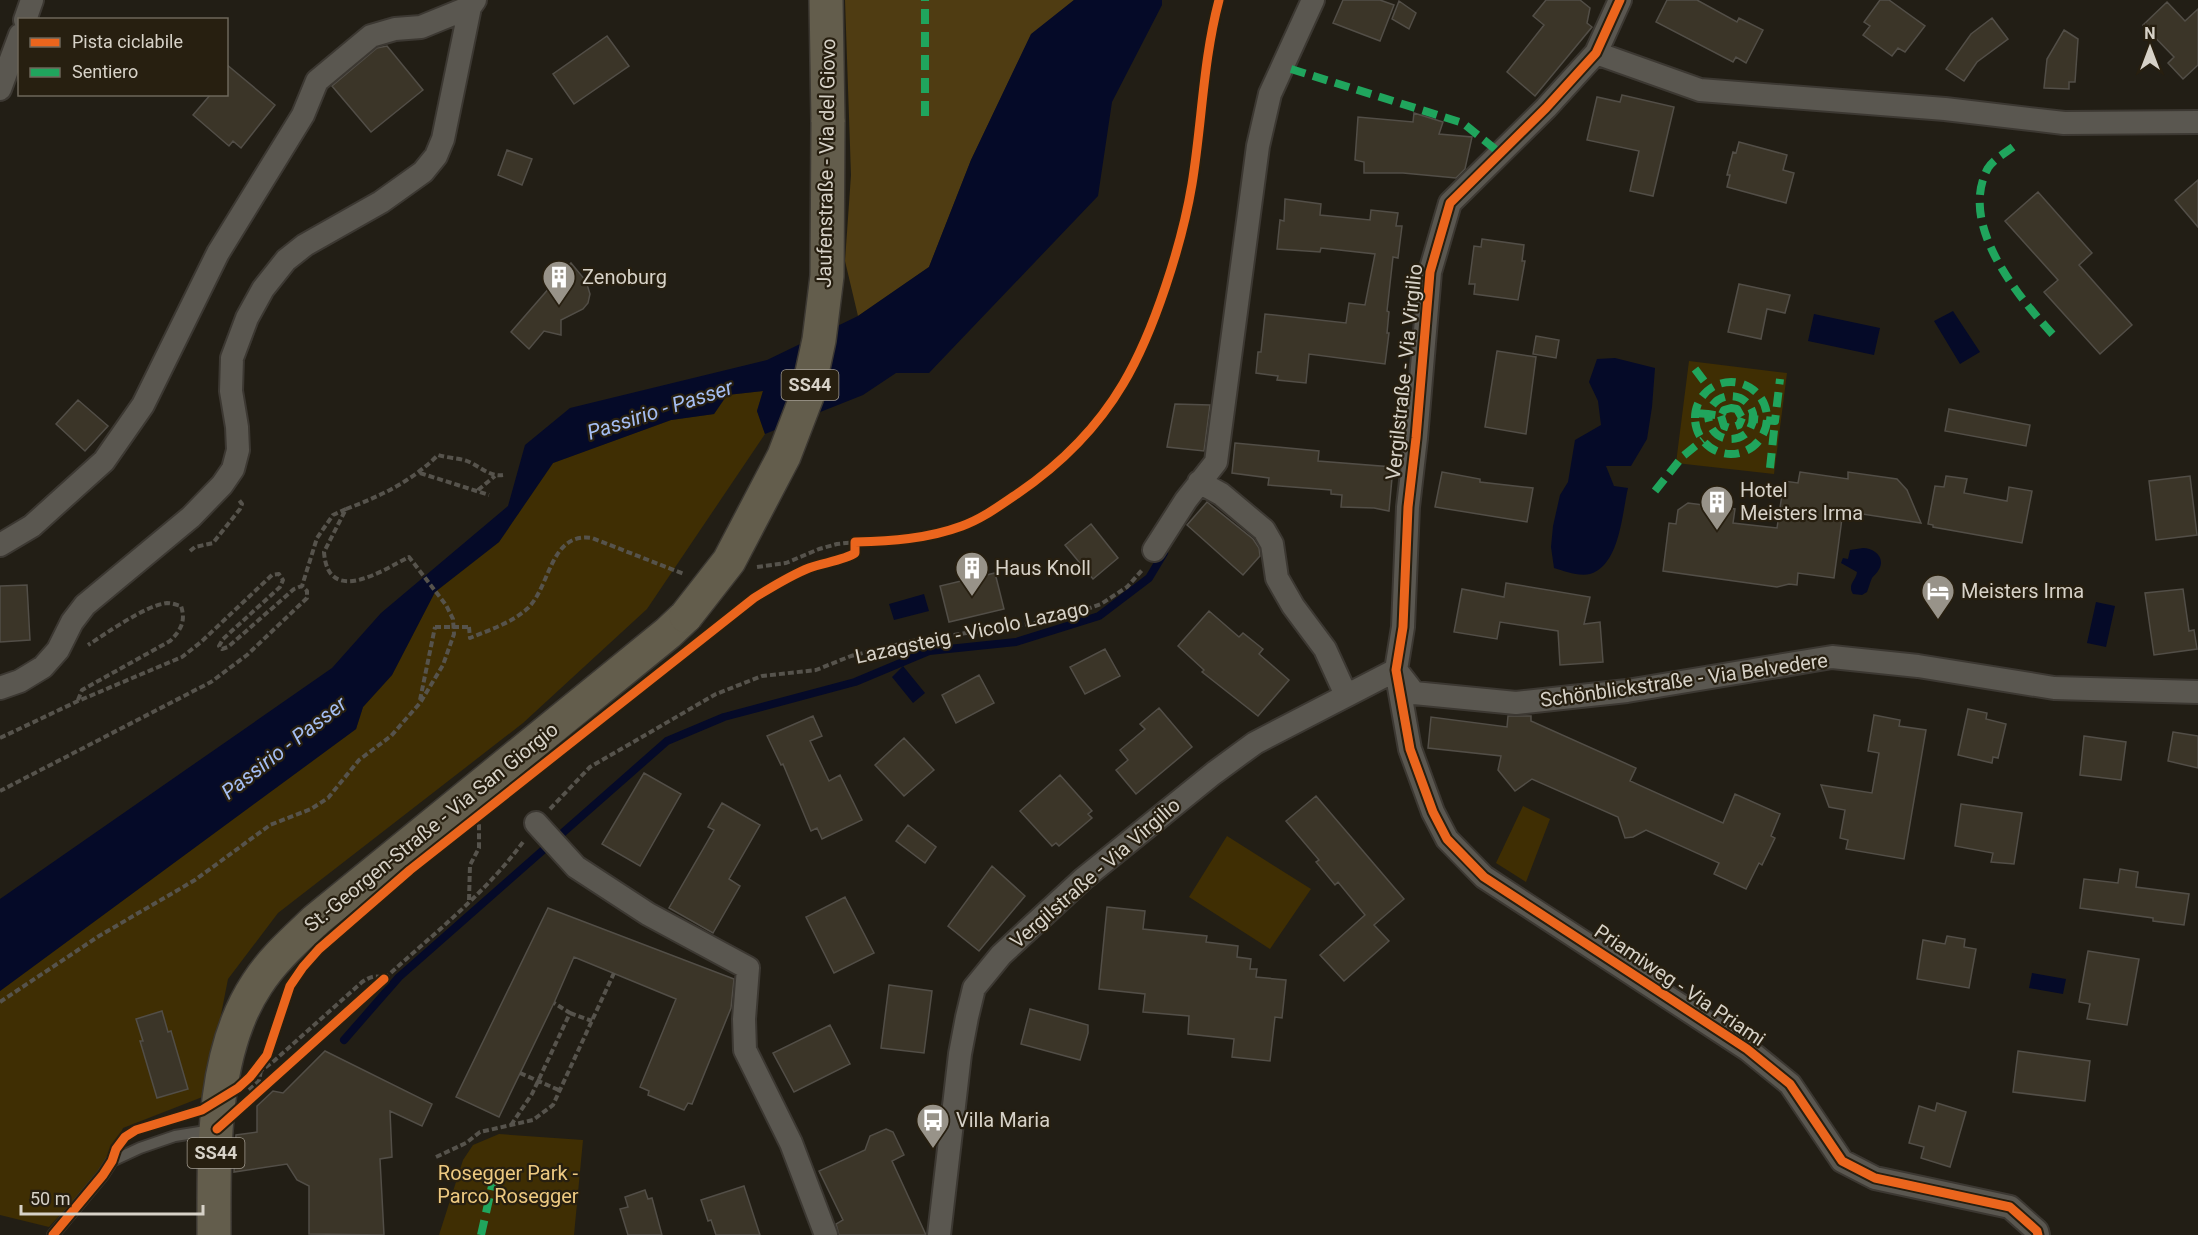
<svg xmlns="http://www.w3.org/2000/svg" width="2198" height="1235" viewBox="0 0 2198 1235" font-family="Roboto,sans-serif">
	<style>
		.green { fill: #3f2e03 }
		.forest { fill: #4f3c12 }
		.water { fill: #050a28 }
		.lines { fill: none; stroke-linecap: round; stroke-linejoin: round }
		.stream { stroke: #050a28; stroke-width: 8 }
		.building { fill: #3b3528; stroke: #524e47; stroke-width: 1.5 }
		.service-casing { stroke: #3c3832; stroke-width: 14 }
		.minor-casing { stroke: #3c3832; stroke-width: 26 }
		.primary-casing { stroke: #3c3832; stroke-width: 36 }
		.path { stroke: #56534c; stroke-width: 4; stroke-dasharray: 6 3; stroke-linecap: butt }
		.service { stroke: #5a5750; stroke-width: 10 }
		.minor { stroke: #5a5750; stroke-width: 22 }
		.primary { stroke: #635d4c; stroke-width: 33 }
		.primary-bridge-casing { stroke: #3c3832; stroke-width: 36; stroke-linecap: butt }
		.path-bridge { stroke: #56534c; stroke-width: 4; stroke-dasharray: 6 3; stroke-linecap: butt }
		.primary-bridge { stroke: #635d4c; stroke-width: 33 }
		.quiet { stroke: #20a55d; stroke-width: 8; stroke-dasharray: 15 8; stroke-linecap: butt }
		.cycleway-casing { stroke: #271f10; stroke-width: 13 }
		.cycleway { stroke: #eb651d; stroke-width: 9 }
		.labels { text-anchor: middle; stroke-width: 4.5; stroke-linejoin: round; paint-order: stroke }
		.shield { fill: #271f10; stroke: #a29c91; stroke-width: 1.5 }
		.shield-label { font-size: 18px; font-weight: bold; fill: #d7d2c8 }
		.street-label { font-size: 20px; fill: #d7d2c8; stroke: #271f10 }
		.poi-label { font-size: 20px; fill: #d7d2c8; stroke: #271f10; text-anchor: start }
		.park-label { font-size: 20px; fill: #edc981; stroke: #271f10 }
		.water-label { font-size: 21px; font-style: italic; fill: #a5bef3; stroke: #271f10 }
	</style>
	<rect width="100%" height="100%" fill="#221e15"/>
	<path class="green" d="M1689,361L1787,373L1774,474L1676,463Z
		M763,391L757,411L765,434L647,609L523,723L278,913L228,979L205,1096L123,1128L105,1166L49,1227L0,1215V991L356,729L363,707L392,675L435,592L499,542L553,463L671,420L714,414L727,395Z
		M1523,806L1550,819L1526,882L1496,863Z
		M1227,836L1311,889L1270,949L1189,897Z
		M499,1134L583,1140L574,1235H439L463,1160L473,1145Z"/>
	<path class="forest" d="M845,0H1074L1031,35L971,160L929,267L858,316L845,261L851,175Z"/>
	<path class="water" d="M1074,0H1162V5L1112,102L1098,196L929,373H896L863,395L765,434L757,411L763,391L727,395L714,414L671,420L553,463L499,542L435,592L392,675L363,707L356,729L0,991V899L332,668L381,613L508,506L525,445L570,408L767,360L858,316L929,267L971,160L1031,34Z
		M1953,311L1980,352L1960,364L1934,321Z
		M1814,314L1880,328L1874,355L1808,341Z
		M1615,358L1655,368L1652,407L1647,439L1631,466H1606L1614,486L1628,488C1622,513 1620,565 1590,574C1579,577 1564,571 1554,568L1551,547L1553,526L1560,495L1568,482L1575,440L1601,425L1598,401L1589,382L1597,359Z
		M1863,548C1874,548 1887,558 1878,571C1877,573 1874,575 1872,578C1870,582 1869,587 1867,592L1862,595L1853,594C1847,584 1856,581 1857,572L1841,563L1843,558L1848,559L1850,550Z
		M924,594L929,611L894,620L889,604Z
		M2096,602L2115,606L2106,647L2087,643Z
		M903,666L925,693L913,703L892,677Z
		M2032,973L2066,979L2063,994L2029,988Z"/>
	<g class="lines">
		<path class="stream" d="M344,1040L399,977L667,741L724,717L855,682L929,651L1016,642L1099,616L1149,578L1164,553"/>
	</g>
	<path class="building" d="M1343,0H1380L1394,5L1380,41L1333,23Z
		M1546,0H1580L1590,8L1587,23L1592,27L1535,96L1507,72L1544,25L1533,16Z
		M1667,0H1697L1737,22L1739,18L1763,30L1746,63L1736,57L1733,62L1656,22Z
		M1880,0H1889L1925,26L1905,52L1898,48L1892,56L1863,35L1870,26L1864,22Z
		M1399,1L1416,13L1409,29L1392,19Z
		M2167,2L2185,21L2198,9V65L2183,79L2168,63L2174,57L2143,25Z
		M1992,18L2008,39L1977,62L1964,81L1946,69L1971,34Z
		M2064,30L2078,39L2075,82H2069V89L2044,88L2047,59Z
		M607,36L629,66L574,104L553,74Z
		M387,46L423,90L371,132L332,86L377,48Z
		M226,64L275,105L241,148L233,141L229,146L193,115L211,94H226Z
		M1622,95L1674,107L1653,196L1630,191L1639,151L1587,140L1597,97L1620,102Z
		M1414,113L1443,122L1439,134L1472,137L1465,169L1456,178L1403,173H1364V162L1355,160L1358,117L1413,122Z
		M1739,142L1787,155L1783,170L1794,173L1786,203L1727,187L1730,175H1727L1733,152L1736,153Z
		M507,150L532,159L522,185L498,175Z
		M2198,180V227L2175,200Z
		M2038,192L2092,253L2079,265L2132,325L2100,354L2044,292L2058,280L2005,221Z
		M1285,199L1321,204L1320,215L1370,220L1371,210L1398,213L1396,226H1402L1398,258L1393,257L1387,311L1389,312L1387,333H1389L1385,364L1309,354L1306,383L1277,380L1278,376L1256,373L1258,352H1261L1265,314L1346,323L1349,303L1365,305L1375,254L1321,248L1320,252L1277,249L1280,220L1284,221Z
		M1482,239L1524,245L1522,261H1525L1518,300L1474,294L1475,284H1469L1471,269L1474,246L1481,247Z
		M571,263L586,281L590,294L588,303L583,309L561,320V335L544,331L529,349L511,332Z
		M1739,284L1790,295L1785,313L1767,309L1761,339L1728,332Z
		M1536,336L1559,340L1556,358L1533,354Z
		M1497,351L1536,357L1526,434L1485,427Z
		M78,400L108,426L85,451L56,424Z
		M1175,404L1210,405L1204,451L1167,447Z
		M1949,409L2030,425L2026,446L1945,431Z
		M1235,443L1319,451L1318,461L1393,467L1389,511L1374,508L1341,507L1342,495L1331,494V490L1268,485L1269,478L1232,473Z
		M1442,472L1480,479V482L1533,488L1527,522L1435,507Z
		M1800,472L1848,479V472L1897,479L1907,490L1921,523L1843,511L1834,578L1798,573L1797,585L1789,584L1777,587L1663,571L1669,523L1676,524L1678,510L1688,503L1735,509L1733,523L1777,528L1784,481L1798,483Z
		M1946,476L1967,479L1964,493L2007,501L2009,487L2032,491L2022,543L1933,527V525L1928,524L1935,486L1944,487Z
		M2190,476L2197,535L2156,540L2149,481Z
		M1207,502L1253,539L1259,548L1260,556L1243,575L1187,525Z
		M1091,524L1118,558L1093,579L1065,545Z
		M995,573L1004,609L949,622L940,586Z
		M1506,583L1590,597L1584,624L1600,622L1603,662L1560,665L1558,631L1500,622L1497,639L1454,632L1462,589L1504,597Z
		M27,585L30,640L0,642V586Z
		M2183,589L2189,631L2194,630L2197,649L2154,655L2145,593Z
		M1209,611L1239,637L1243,633L1263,649L1259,654L1289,680L1258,716L1202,672L1204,670L1178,646Z
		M1105,649L1120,676L1085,694L1070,667Z
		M979,675L994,703L956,723L942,695Z
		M1159,708L1192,747L1136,794L1116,770L1128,760L1120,750L1145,729L1140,724Z
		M1968,709L1987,713L1986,719L2006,724L1998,758L1993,757L1992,763L1958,755Z
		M1874,715L1900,720L1899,726L1926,730L1904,859L1846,849L1848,840L1840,838L1845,810L1829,807L1821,785L1872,793L1879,753L1868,751Z
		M813,716L822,736L810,741L829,781L840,775L862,820L822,839L817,828L811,831L783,764L781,765L767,736Z
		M1508,716H1531V721L1636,768L1630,781L1723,823L1735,794L1780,814L1771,836L1775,838L1762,865L1759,863L1746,889L1714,874L1719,863L1646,830L1633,837L1625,838L1618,817L1532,779L1515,791L1498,770L1501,756L1428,748L1431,717L1507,727Z
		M2173,732L2198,736V768L2168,761Z
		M2084,736L2126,742L2121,780L2080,775Z
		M904,738L934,770L904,796L875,765Z
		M644,773L681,794L640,866L602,844Z
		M1060,775L1092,811L1088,814L1092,818L1059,846L1056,843L1052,846L1020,811Z
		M1316,796L1404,899L1374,925L1389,941L1344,981L1320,955L1365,915L1338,882L1335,885L1316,862L1319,860L1286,821Z
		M722,803L760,825L729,879L740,886L713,933L669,908L714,830L708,827Z
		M1961,804L2022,813L2014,864L1991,862L1993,853L1955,846Z
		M908,825L936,847L925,863L896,841Z
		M992,866L1025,896L979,951L948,926Z
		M2120,869L2138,872L2136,887L2189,894L2184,925L2153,921V918L2080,908L2084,879L2118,883Z
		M845,897L874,953L834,973L806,917Z
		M1107,907L1145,911L1143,929L1207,936L1206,942L1238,946L1237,957L1251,959L1250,969H1257L1256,977L1286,980L1282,1018L1275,1017L1270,1061L1232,1057L1234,1039L1188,1034L1189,1016L1143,1012L1145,994L1099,989Z
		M548,908L734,979L731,1008L692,1104L688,1103L684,1110L648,1095L649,1091L640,1087L676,999L574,957L554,1003L499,1117L456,1097Z
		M1947,936L1965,939L1964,947L1976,949L1969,988L1917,979L1923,940L1945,944Z
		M2088,951L2139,959L2127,1025L2087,1019L2090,1004L2079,1002Z
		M889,985L932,991L924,1053L881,1048Z
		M1030,1009L1088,1025V1033L1080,1060L1021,1044Z
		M162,1011L168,1032L171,1031L188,1089L157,1098L140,1041H143L136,1019Z
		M830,1025L850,1064L794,1092L773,1053Z
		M325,1051L432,1104L422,1126L390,1111L392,1157L380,1159L384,1235L309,1234V1186L297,1180L287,1164L234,1172L236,1135L257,1132V1106L273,1091L283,1093Z
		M2018,1051L2090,1061L2085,1101L2013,1092Z
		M1937,1103L1966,1112L1950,1167L1921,1158L1924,1147L1909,1143L1919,1106L1935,1111Z
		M886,1129L893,1132L904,1155L892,1161L926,1235H839L836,1224L843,1220L819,1171L865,1150L870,1136Z
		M744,1186L760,1235H716L711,1220L708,1221L701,1200Z
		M645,1190L648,1199L652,1198L662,1235H628L620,1209L628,1207L625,1197Z"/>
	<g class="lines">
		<defs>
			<path id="service" d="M53,1235L103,1175L112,1161L140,1148L175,1136L212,1130"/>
			<path id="minor" d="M1620,0L1596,53L1546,108L1450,203L1430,272L1416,438L1408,507L1403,627L1396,670L1410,749L1433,812L1447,839L1484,877L1747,1049L1790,1084L1842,1161L1875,1178L2010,1207L2037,1231L2038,1235
				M25,20L32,0
				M1596,53L1700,90L1945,109L2064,123L2198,122
				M0,89L20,35
				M1199,482L1221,494L1264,530L1272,544L1277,578L1293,606L1325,649L1346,695
				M0,545L32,526L104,461L143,405L218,253L303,115L317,81L371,36L395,29L421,27L470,7
				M1154,550L1186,500L1216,462L1258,146L1270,94L1313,0
				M1397,671L1414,693L1516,703L1627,691L1832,657L1918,666L2054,688L2198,692
				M0,688L20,681L43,667L58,650L72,622L85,605L191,517L222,485L233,469L238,450L237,427L231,391L232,358L247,318L263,289L286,260L305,245L381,202L423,172L436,156L443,139L470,7L475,0
				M536,823L576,867L648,914L748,968L744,1019L745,1050L791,1143L826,1235
				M939,1235L960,1054L967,1017L974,988L1001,955L1083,879L1214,773L1255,743L1396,670"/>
			<path id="primary" d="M826,0L828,122
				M214,1235C214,1155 211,1053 257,984C273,959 295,940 316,920L668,633L686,616"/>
		</defs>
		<use href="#service" class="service-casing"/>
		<use href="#minor" class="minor-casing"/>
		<use href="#primary" class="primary-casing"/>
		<path class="path" d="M420,473L489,495
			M478,490L495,476
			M346,509C381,496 412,481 438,455C447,458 459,458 467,461C480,466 489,477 503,475
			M190,551L195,547L213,543L240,509L242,504L239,500
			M757,567L786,563L819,549L837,544L855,542
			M469,627L470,638C489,630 512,623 528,608C551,585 550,532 592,538L684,574
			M78,700L82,690L170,641C181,630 186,621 181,606C177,605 172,603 167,603C144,606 107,633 88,645
			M420,700L435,627
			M0,738L78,701L182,657L201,642L272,575L279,574L283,580L280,587L223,639L219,646L222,649L228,647L294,589L302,586L307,591V598L247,655L211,682L0,791
			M550,809L590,767L716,694L762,676L816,670L851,656L912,641L1035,623L1071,615L1101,604L1127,587L1143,569
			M469,900L470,865L479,848V823
			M0,1002L99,936L195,880L270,825L311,809L328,798L359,760L391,736L420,703L443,665L454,634L453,619L446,605L409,557C383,570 328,607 324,552L346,509L333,515L317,538L302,586
			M570,1013L592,1021
			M520,1073L561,1091
			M251,1078L274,1061L362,982C370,977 376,974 384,979C431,936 485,894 523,842
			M249,1090L259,1081L261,1070
			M511,1125L532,1094L570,1013L554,1003
			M436,1157L466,1143L480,1132L533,1120L553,1105L614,973"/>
		<use href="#service" class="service"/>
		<use href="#minor" class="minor"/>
		<use href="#primary" class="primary"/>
		<defs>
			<path id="primary-bridge" d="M686,616L729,561L784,456L807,396L819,340L827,276L828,122"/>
		</defs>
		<use href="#primary-bridge" class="primary-bridge-casing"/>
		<path class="path-bridge" d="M435,627H469"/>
		<use href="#primary-bridge" class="primary-bridge"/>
		<path class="quiet" d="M1291,69L1463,123L1500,153
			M925,116V0
			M2013,147C2005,153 1993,160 1988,168C1957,225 2020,299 2056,338
			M1695,369L1710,389
			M1695 418a36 36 0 1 1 72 0a36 36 0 1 1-72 0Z
			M1731,408L1737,409L1742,418L1754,419L1749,431C1733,447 1708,438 1708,414L1721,416L1724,410Z
			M1695,413L1708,414C1716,388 1752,391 1754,419L1775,421L1780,379
			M1721,416L1724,426L1730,428L1739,425L1742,418
			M1770,468L1775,421
			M1655,491L1683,456L1703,440
			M481,1235L494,1177"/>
		<defs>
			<path id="cycleway" d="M1620,0L1596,53L1546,108L1450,203L1430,272L1416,438L1408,507L1403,627L1396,670L1410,749L1433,812L1447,839L1484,877L1747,1049L1790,1084L1842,1161L1875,1178L2010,1207L2037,1231L2038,1235
				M217,1129L384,979
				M53,1235L103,1175L112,1161L116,1149L125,1137L136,1130L202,1110L238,1088L250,1077L267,1055L290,986L303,967L319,949L410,870L754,598C772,587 789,576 809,568C822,563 845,560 855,553V542C891,541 927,539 962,526C982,519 999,506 1017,494C1058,466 1097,428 1123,384C1154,332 1182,244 1192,184C1202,123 1203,60 1219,0"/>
		</defs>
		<use href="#cycleway" class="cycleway-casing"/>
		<use href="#cycleway" class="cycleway"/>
	</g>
	<defs>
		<symbol id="building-pin" viewBox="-11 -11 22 30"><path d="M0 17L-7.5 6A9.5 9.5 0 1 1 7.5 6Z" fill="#989389" stroke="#271f10"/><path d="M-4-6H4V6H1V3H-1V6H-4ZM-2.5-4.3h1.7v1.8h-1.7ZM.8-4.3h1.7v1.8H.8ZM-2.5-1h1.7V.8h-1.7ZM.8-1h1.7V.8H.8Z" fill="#fff"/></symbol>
		<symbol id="hotel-pin" viewBox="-11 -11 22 30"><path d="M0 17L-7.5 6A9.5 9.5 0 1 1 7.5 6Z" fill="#989389" stroke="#271f10"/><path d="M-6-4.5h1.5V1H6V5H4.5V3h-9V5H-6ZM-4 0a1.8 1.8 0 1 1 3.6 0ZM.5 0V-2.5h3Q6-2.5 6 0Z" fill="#fff"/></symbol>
		<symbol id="bus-pin" viewBox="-11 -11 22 30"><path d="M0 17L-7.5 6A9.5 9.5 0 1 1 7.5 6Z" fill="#989389" stroke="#271f10"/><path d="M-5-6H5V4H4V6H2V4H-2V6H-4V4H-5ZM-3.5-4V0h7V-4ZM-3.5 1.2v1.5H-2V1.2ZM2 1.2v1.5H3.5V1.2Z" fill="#fff"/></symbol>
	</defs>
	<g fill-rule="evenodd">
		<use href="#building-pin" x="540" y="258" width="38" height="52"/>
		<use href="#building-pin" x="1698" y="483" width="38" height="52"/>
		<use href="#building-pin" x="953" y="549" width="38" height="52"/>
		<use href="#hotel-pin" x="1919" y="572" width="38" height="52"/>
		<use href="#bus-pin" x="914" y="1101" width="38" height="52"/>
	</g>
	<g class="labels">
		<g class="shield">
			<rect x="781.5" y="370" width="57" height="30" rx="4.5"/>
			<rect x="187.5" y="1138" width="57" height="30" rx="4.5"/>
		</g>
		<g class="shield-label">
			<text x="810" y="391">SS44</text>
			<text x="216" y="1159">SS44</text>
		</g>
		<g class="street-label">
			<text transform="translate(826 163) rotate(-89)" y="7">Jaufenstraße - Via del Giovo</text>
			<text transform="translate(1404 372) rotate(-84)" y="7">Vergilstraße - Via Virgilio</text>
			<text transform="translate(972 632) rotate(-12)" y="7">Lazagsteig - Vicolo Lazago</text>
			<text transform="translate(1684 680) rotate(-8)" y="7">Schönblickstraße - Via Belvedere</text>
			<text transform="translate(431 827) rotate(-39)" y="7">St.-Georgen-Straße - Via San Giorgio</text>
			<text transform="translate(1095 873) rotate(-41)" y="7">Vergilstraße - Via Virgilio</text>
			<text transform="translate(1680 985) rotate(34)" y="7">Priamiweg - Via Priami</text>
		</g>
		<g class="poi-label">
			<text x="582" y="284">Zenoburg</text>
			<text x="1740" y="497">Hotel<tspan x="1740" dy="23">Meisters Irma</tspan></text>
			<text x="995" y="575">Haus Knoll</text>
			<text x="1961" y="598">Meisters Irma</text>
			<text x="956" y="1127">Villa Maria</text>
		</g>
		<g class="park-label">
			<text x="508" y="1180">Rosegger Park -<tspan x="508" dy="23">Parco Rosegger</tspan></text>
		</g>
		<g class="water-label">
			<text transform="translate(660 410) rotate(-18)" y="7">Passirio - Passer</text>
			<text transform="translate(284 748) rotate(-38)" y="7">Passirio - Passer</text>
		</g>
	</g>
	<rect x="18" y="18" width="210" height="78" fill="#271f10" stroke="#6d675a" stroke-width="1.5"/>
	<rect x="30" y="38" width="30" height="9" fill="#eb651d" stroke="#6d675a" stroke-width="1.5"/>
	<text x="72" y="48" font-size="18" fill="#d7d2c8">Pista ciclabile</text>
	<rect x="30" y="68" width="30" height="9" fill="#20a55d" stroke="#6d675a" stroke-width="1.5"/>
	<text x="72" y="78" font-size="18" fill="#d7d2c8">Sentiero</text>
	<g transform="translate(2150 48)" stroke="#271f10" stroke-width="4.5" paint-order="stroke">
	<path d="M0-4.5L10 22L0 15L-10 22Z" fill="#d7d2c8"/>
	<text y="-9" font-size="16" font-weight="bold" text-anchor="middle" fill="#d7d2c8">N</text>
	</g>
	<path d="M21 1205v9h182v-9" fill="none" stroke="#d7d2c8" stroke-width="3"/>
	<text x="30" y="1205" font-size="18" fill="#d7d2c8" stroke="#271f10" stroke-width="4.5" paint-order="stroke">50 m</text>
</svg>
